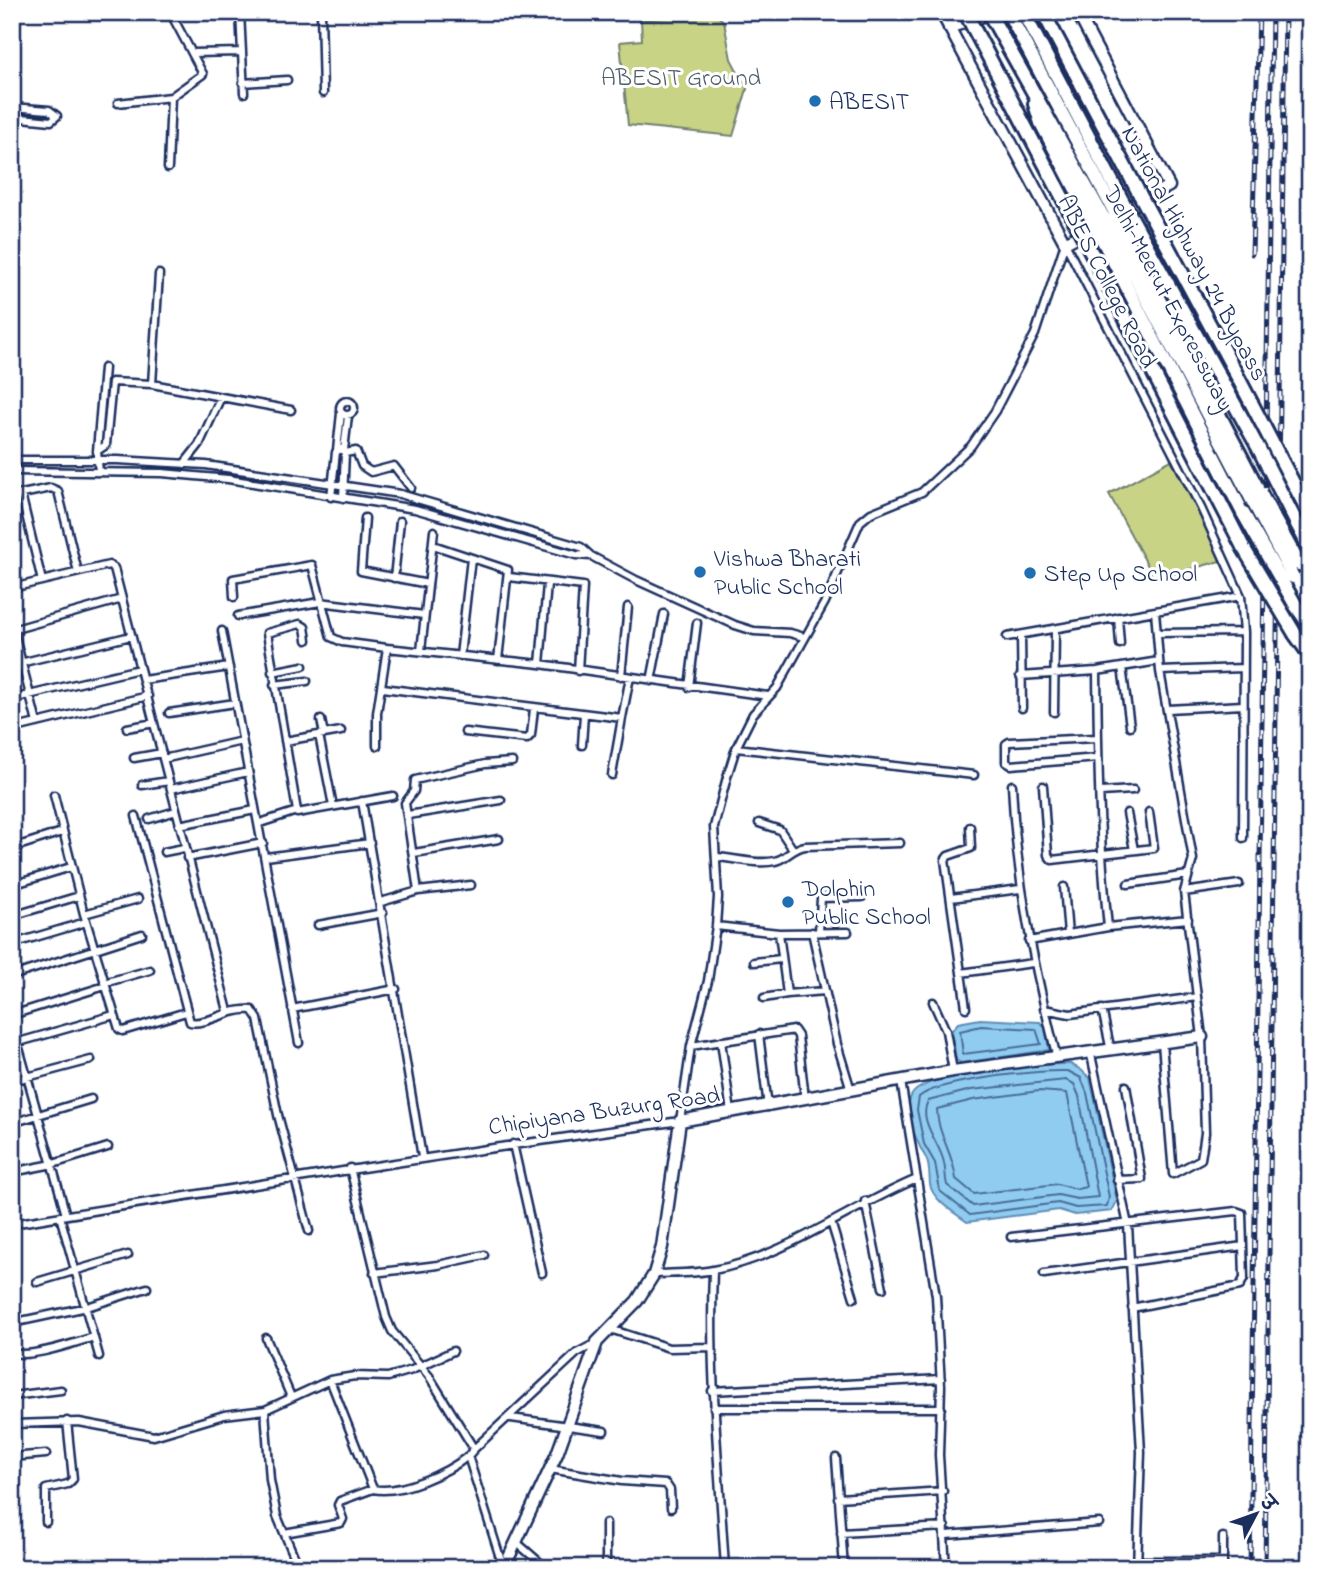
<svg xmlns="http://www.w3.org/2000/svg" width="1322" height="1580" viewBox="0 0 1322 1580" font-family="'Indie Flower','Playpen Sans Deva',sans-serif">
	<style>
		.green { fill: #c8d386; stroke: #728172; stroke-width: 2 }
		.water { fill: #90cbf0; stroke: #618db6; stroke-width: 2 }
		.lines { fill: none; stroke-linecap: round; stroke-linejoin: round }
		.shore { stroke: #4a6d98; stroke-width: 2 }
		.street-casing { stroke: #1b2f5e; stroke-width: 11 }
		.secondary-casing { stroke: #1b2f5e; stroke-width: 15 }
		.highway-casing { stroke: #1b2f5e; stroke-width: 18 }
		.street { stroke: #fff; stroke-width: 6 }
		.secondary { stroke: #fff; stroke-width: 10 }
		.highway { stroke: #fff; stroke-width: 12 }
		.rail-casing { stroke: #1b2f5e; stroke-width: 5 }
		.rail { stroke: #fff; stroke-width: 2.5; stroke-dasharray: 8; stroke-linecap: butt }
		.highway-bridge-casing { stroke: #1b2f5e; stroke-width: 18; stroke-linecap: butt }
		.highway-bridge { stroke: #fff; stroke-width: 12 }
		.poi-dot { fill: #1f6fb2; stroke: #fff; stroke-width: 2.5 }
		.labels { text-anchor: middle; stroke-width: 6; stroke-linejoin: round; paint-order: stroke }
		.park-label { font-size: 24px; fill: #4f606a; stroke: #fff }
		.poi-label { font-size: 24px; fill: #1b2f5e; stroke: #fff; text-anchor: start }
		.street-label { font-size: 24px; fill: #1b2f5e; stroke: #fff }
	</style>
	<rect width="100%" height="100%" fill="#fff"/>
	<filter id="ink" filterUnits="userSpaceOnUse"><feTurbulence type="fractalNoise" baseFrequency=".0143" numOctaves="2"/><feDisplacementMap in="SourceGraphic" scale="14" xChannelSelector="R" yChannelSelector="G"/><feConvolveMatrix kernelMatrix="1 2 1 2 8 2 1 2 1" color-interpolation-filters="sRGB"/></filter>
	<g filter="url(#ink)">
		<path class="green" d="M706,14L717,15L724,22L731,59L747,89L733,136L628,125L620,42L642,40L641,20Z
			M1171,460L1218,549L1220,561L1155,579L1109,494Z"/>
		<path class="water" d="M980,1019L1040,1022L1045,1028L1049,1050L961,1063L956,1060L952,1030L958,1023Z
			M1070,1064L1080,1069L1090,1078L1117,1201L1112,1211L1075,1215L1059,1210L967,1222C955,1213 932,1200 930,1184C929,1175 930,1166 926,1158C918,1145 901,1108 913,1093C928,1073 1043,1063 1070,1064Z"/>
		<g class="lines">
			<path class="shore" d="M981,1026L1036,1029L1041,1044L963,1054L960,1031Z
				M1068,1071L1081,1078L1087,1093L1109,1197L1107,1206L1076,1208L1058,1203L970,1215L940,1191L935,1163L924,1144L917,1110L919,1097C938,1080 1040,1070 1068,1071Z
				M1066,1080L1074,1084L1079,1096L1098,1197L1077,1199L1058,1195L973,1206L947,1185C945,1178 946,1171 944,1163C941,1144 917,1121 928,1101L971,1090Z
				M1039,1091L1067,1093L1086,1187L1077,1189L1057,1184L974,1194L956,1179C953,1152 937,1134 937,1109L973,1100Z"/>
			<defs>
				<path id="street" d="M240,12L244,93
					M321,12L323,93
					M193,53L242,52
					M243,83L287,80
					M118,103L171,97L203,74L170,12
					M12,107L49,110L57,116L51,121L12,117
					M168,168L171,97
					M1065,243L1201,508L1241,596L1244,632L1243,838
					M152,384L159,274
					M340 408a7 7 0 1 1 14 0a7 7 0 1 1-14 0Z
					M337,450L341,413
					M344,450L348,416
					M97,451L106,445L112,382L152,384L291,410
					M345,453L356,451L362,466L371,472L394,466L411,488
					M12,460H117L206,465L400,494L581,547L591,556L636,580L735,625L754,631L790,633L804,637
					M184,464L199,445L221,397
					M12,471L162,473L228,479L415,509L576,555L591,556
					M99,472L97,451L104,368
					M21,494L42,581
					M12,496L51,488L58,491L78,572
					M331,497L336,452L341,449L345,453L343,498
					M365,518L361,571L428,584
					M433,545L508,570L498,660
					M509,577L583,586L578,671
					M394,578L400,521
					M12,588L109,565L114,568L228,1011
					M234,597L233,579L312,565L331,637L342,642L387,648L377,713V746
					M1155,611L1160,671L1193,859L1184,892L1202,1037L1205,1133L1201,1159L1173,1174L1162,1043
					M238,616L320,602L424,615
					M1118,617L1120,644
					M12,624L37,723
					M12,630L122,599
					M222,631L299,1043
					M1157,633L1244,632
					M1021,635L1022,708
					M1007,637L1241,596
					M387,648L540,664L768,696
					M421,651L434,531
					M460,656L471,558
					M540,664L547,584
					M12,665L131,636
					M1122,667L1130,726
					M1097,671C1098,757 1099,842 1108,927
					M1160,671L1243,668
					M272,672L303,666
					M621,676L628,607
					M1020,676L1097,671L1159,661
					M143,680L229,667
					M651,681L664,614
					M274,685L307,681
					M689,687L697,623
					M383,688L622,718L630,677
					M12,699L139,669
					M1168,709L1243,705
					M1054,712L1055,631
					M169,713L235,703
					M321,720L324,734
					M127,728L154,723
					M12,729L148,696
					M465,732L527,739L531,735L534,709
					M319,735L333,806
					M1096,738L1009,742L1006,744V762L1011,765L1098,758
					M1310,739V756
					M285,741L341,731
					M582,745L584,714
					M736,748L974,775
					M134,758L162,753
					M163,759L242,741
					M612,775L622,718
					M142,785L169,781
					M1012,785C1016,879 1034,968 1057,1058
					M1043,786L1048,855L1052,860L1154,848L1149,812
					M171,789L248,772
					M1101,792L1133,790
					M54,795L84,914L119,1029L123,1031L186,1012
					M362,801L422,1157
					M297,813L393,796
					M1127,813L1134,850
					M408,815L501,800
					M136,816L190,1022C206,1026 230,1007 252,1010L258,1019L278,1115L309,1231
					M149,819L176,811
					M260,823L297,811L267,633L300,624L305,627L307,640
					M759,823L780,830L792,848
					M179,825L255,810
					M12,848L62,832
					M164,852L184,848
					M414,853L499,839
					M266,857L370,843
					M716,857C734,858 757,865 775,861C786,859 792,848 805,846L900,843
					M187,858L263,843
					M1128,884L1188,875
					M12,885L71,867
					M1064,887L1068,934
					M418,891L471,885
					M1184,892L1239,884
					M951,898L1020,889
					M381,902L418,891L405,803L414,791L415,780L485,764L512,762
					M84,914L138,899
					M12,916L79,896
					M318,925L383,913
					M716,926L779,933L848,932
					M812,932L837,1044L851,1090
					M819,932L821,898L862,897
					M1029,941L1108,927L1188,919
					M12,944L86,922
					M754,962L781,959
					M961,973L1033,963
					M12,976L142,934
					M104,983L150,970
					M787,994L825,991
					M764,998L787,994L779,933
					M933,1002L946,1031L953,1071
					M966,1008L945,860L948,856L971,848L970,827
					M292,1009L396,989
					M1044,1009L1070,1014L1197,997
					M1102,1009L1111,1051
					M12,1015L105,986
					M12,1023L66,1215
					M759,1034L768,1107
					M721,1041L731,1112
					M12,1044L114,1015
					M691,1046L794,1030L798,1036L805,1099
					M1091,1055L1128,1225L1141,1452L1137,1568
					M12,1081L91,1060
					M901,1081L936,1296L941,1386L939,1455L946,1568
					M12,1123L91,1099
					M513,1144L542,1273
					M350,1168L386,1317L392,1331L429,1376L474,1449L468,1456L503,1567
					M12,1172L53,1164L108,1147
					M1117,1180L1142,1179L1126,1086
					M865,1201L883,1288
					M60,1216L99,1356
					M831,1222L854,1298
					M12,1224C235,1188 457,1152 680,1121L691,1046L708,981L716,926L718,897L714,827L727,777L736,748L753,714L777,688L825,602L860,522L871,513L922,492L971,446L995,411L1035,334L1065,243
					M1011,1237L1236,1211L1242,1213L1244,1278L1240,1286L1132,1308
					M713,1270C709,1371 719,1467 725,1568
					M374,1273L438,1265L484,1255
					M654,1274C673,1273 694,1274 713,1270C783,1258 851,1206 917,1179
					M1044,1274L1243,1246
					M37,1282L128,1255
					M12,1323L87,1307L147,1288
					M610,1329L669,1348L711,1347
					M266,1338L291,1397
					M12,1352C26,1360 77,1342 94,1337
					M330,1380L373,1489C400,1495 447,1473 468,1456
					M712,1391L941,1379
					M12,1396L61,1390
					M714,1408H941
					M265,1410L270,1480L277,1516L299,1568
					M511,1418L604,1431
					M12,1424L79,1422L154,1436L224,1415L265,1410L330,1380L355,1376L388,1377L412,1370L453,1351
					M474,1449L577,1353L596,1343
					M12,1457L46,1454
					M836,1458L844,1568
					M550,1469L622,1481L666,1484L670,1490L671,1508
					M838,1498L943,1491
					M46,1522V1489L68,1484L73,1479L67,1421
					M284,1533L341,1523L343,1519L338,1505L340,1501L373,1489
					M841,1533L945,1527
					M946,1535L1099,1523
					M1223,1537V1568
					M515,1541L546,1568
					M1138,1561H1223
					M606,1568V1523"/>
				<path id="secondary" d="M941,12L1065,243L1169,186L1077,12
					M949,28L994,12
					M504,1568L557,1454L597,1342L637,1301L654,1274L662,1247L680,1121L953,1071L1202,1037"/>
				<path id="highway" d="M1008,12L1113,209
					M1023,12L1124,204
					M1043,12L1140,195
					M993,20L1102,215
					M973,27L1078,227
					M1035,104L1041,123L1092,220
					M1146,206L1233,368
					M1130,215L1257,445
					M1118,221L1260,493
					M1109,227L1252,500
					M1098,231L1243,513
					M1084,238L1243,547
					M1300,496L1310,515
					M1297,524L1310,549
					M1299,564L1310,580
					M1293,577L1310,604
					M1296,606L1310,626
					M1295,634L1310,655"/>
			</defs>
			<use href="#street" class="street-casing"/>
			<use href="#secondary" class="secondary-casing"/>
			<use href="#highway" class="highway-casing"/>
			<use href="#street" class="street"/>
			<use href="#secondary" class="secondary"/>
			<use href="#highway" class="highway"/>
			<defs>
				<path id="rail" d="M1252,254L1259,12
					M1250,1568L1272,12
					M1265,1568L1285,12"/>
			</defs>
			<use href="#rail" class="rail-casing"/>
			<use href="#rail" class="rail"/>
			<defs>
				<path id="highway-bridge" d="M989,12L993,20
					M967,15L973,27
					M1140,195L1146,206
					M1124,204L1130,215
					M1113,209L1118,221
					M1102,215L1109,227
					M1092,220L1098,231
					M1078,227L1084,238
					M1233,368L1300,496
					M1257,445L1297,524
					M1260,493L1299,564
					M1252,500L1293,577
					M1243,513L1296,606
					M1243,547L1295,634"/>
			</defs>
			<use href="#highway-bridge" class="highway-bridge-casing"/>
			<use href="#highway-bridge" class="highway-bridge"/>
		</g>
	</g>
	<g class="poi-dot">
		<circle cx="815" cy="101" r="7"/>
		<circle cx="700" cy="572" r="7"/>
		<circle cx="1030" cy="573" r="7"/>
		<circle cx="788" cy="902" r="7"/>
	</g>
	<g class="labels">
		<g class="park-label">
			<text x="681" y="85">ABESIT Ground</text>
		</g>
		<g class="poi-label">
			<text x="829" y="109">ABESIT</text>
			<text x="714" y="566">Vishwa Bharati<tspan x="714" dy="28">Public School</tspan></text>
			<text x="1044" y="581">Step Up School</text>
			<text x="802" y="896">Dolphin<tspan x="802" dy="28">Public School</tspan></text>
		</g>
		<g class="street-label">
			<text transform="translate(1195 253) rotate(62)" y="8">National Highway 24 Bypass</text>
			<text transform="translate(1108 281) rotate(63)" y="8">ABES College Road</text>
			<text transform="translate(1169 298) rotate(62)" y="8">Delhi-Meerut Expressway</text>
			<text transform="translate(604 1110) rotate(-8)" y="8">Chipiyana Buzurg Road</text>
		</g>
	</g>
	<rect width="1322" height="1580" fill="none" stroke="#fff" stroke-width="42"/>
	<rect x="21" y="21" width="1280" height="1538" fill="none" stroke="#1b2f5e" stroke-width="2.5" filter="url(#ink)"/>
	<g transform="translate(1256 1514) rotate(49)" stroke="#ffffff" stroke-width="5" paint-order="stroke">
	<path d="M0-5L12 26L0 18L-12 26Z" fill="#1b2f5e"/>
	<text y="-10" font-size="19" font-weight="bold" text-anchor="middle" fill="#1b2f5e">उ</text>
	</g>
</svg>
